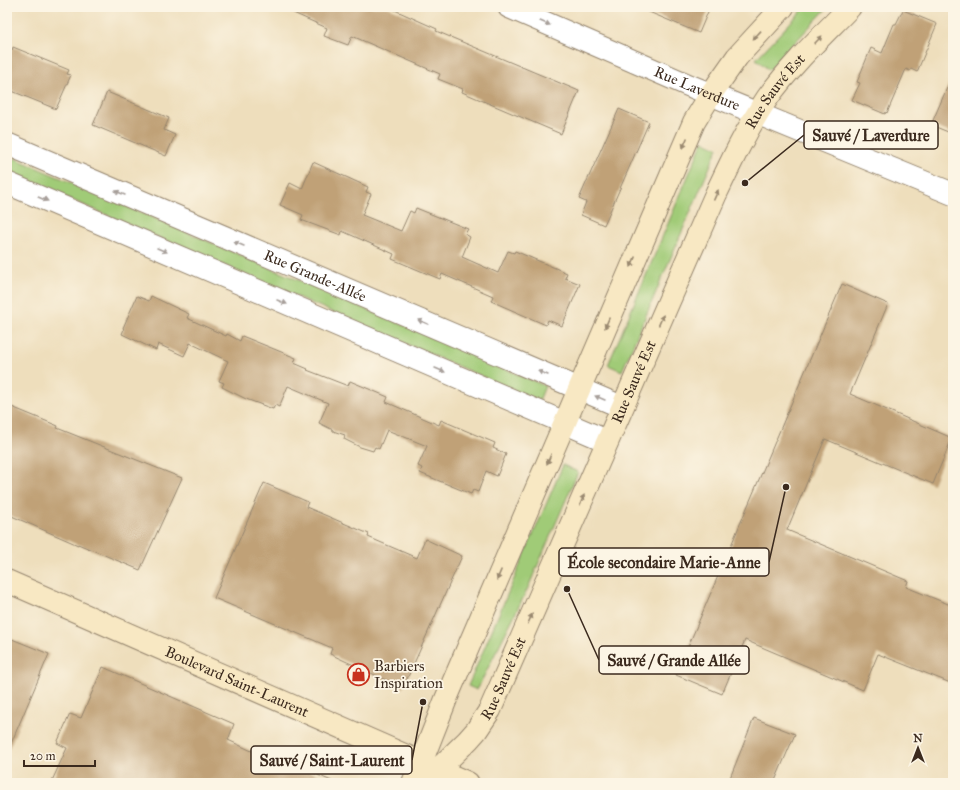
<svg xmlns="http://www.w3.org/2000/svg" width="960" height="790" viewBox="0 0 960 790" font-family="'IM FELL Great Primer',serif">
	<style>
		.green { fill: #a0cb77; stroke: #6e7a4a }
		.building { fill: #c0a177 }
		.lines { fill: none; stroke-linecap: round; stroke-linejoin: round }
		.street-casing { stroke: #94846d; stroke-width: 24 }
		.secondary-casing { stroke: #94846d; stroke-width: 24 }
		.street { stroke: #fff; stroke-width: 22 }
		.secondary { stroke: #f8e8c3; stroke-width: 22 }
		.oneway { fill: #a79f9a }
		.oneway2 { fill: #9a8970 }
		.labels { text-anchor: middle; stroke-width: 3.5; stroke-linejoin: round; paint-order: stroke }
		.street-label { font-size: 15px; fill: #3b2a1e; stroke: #fcf5e5 }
		.poi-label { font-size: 15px; fill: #3b2a1e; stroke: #fcf5e5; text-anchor: start }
		.leader { fill: none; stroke: #3b2a1e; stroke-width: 1.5 }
		.callout-dot { fill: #3b2a1e; stroke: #fcf5e5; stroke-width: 1.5 }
		.callout { fill: #fcf5e5; stroke: #3b2a1e; stroke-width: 1.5 }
		.callout-label { font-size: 16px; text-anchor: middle; font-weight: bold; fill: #3b2a1e }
	</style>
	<rect width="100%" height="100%" fill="#fcf5e5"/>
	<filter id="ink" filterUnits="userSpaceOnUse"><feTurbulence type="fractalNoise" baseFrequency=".025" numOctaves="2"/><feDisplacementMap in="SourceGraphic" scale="8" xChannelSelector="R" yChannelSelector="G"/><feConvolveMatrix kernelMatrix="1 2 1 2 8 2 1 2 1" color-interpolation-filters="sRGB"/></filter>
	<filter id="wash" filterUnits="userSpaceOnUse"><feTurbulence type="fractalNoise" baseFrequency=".012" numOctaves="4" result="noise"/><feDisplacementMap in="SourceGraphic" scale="16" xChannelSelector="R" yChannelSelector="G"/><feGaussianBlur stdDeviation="0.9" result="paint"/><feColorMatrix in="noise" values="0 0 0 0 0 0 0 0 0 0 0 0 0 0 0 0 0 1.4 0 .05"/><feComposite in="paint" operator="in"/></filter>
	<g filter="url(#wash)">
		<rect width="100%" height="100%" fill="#eedebc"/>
		<path class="green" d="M805,7H828L769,70L756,59Z
			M703,141L718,148L622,371L608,365Z
			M7,155L545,386L539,401L7,172Z
			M563,465L578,472L527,590L477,690L468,686Z"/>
		<g id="blocks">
			<path class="building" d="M280,7H388L437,29L436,31L579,91L561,134L462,92L463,89L438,79L440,74L352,36L348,45L324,36L327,28Z
				M637,7H710L699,33Z
				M903,10L937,24L917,72L911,69L910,71L906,69L887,113L886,112L885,114L852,100L860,83L857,82L871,48L882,53L894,24H896Z
				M13,47L69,70L67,74L71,75L56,109L7,89V49L12,51Z
				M953,74V134L931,125Z
				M107,92L169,118L164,130L175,135L166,156L93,125Z
				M619,109L649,122L604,225L581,215L586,202L579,199Z
				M313,162L368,187L366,192L371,194L362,215L401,231L410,211L414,213L416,208L468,229L465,234L470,237L462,257L498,273L508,251L514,253L515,251L567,273L565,278L580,284L562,326L548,320L546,325L491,301L493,296L442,274L440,279L392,259L394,254L342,231L341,235L301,220L303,215L280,205L290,183L302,189Z
				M842,284L888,304L850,394L952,438L933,484L825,439L787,530L908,581L906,587L953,606V684L878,654L863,690L745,640L722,694L676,675Z
				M137,296L149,301L151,296L189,314L187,318L226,336L227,334L240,341L242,336L296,358L294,363L308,369L307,370L348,386L350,381L388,397L386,402L439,425L441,420L495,443L493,448L506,454L497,476L486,471L478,492L473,490L471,494L420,473L422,468L418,466L427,446L387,430L379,449L375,447L373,451L360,447L344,439L345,435L333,431V430L319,423L328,403L288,386L279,407L275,405L273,409L246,399L222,387L224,383L219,381L228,361L190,343L184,356L158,344L156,350L122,334L124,329L123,328Z
				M7,405L58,426L57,428L182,478L140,570L78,544V545L7,514Z
				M264,483L308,502L306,507L369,534L368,537L417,558L425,539L462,556L403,688L330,654L332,648L214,598Z
				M7,637L49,654L7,753Z
				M103,667L234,724L228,740L284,766L286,761L336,783H51L67,748L57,743L70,714L81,718Z
				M754,718L795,734L774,783H728Z"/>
		</g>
	</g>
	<g filter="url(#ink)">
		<use href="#blocks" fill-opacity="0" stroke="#94846d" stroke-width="1"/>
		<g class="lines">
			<defs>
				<g id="street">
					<path id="s1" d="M509,7L688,85L953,194"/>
					<path id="s2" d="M7,144L622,407"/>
					<path d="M7,183L607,441"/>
				</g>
				<g id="secondary">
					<path id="s3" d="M7,581L468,783"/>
					<path d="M413,783L446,699L694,122L711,94L737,57L783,7"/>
					<path id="s4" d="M424,783L468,740L476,731L490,710L715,196C731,162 747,128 768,97C792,64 822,36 850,7"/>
				</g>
			</defs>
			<use href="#street" class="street-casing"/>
			<use href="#secondary" class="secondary-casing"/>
			<use href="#street" class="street"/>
			<use href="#secondary" class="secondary"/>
		</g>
		<defs><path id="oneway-solid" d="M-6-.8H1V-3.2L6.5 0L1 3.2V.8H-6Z"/></defs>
		<g class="oneway">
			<use href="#oneway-solid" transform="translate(545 23) rotate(23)"/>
			<use href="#oneway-solid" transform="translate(120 193) rotate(-157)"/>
			<use href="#oneway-solid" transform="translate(43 199) rotate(23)"/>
			<use href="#oneway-solid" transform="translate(239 244) rotate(-157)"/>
			<use href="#oneway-solid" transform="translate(162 250) rotate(23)"/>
			<use href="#oneway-solid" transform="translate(282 302) rotate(23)"/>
			<use href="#oneway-solid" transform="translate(423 322) rotate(-157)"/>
			<use href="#oneway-solid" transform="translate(440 370) rotate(23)"/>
			<use href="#oneway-solid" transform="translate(543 373) rotate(-157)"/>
			<use href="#oneway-solid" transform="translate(600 398) rotate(-157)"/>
		</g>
		<g class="oneway2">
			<use href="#oneway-solid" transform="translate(757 35) rotate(133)"/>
			<use href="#oneway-solid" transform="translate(818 40) rotate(-46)"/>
			<use href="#oneway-solid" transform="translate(685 143) rotate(113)"/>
			<use href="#oneway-solid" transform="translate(716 195) rotate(-66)"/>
			<use href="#oneway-solid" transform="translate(633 262) rotate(113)"/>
			<use href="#oneway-solid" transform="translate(661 320) rotate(-66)"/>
			<use href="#oneway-solid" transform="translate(607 323) rotate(113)"/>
			<use href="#oneway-solid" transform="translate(549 459) rotate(113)"/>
			<use href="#oneway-solid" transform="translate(582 500) rotate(-67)"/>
			<use href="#oneway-solid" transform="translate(499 575) rotate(113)"/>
			<use href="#oneway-solid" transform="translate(530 619) rotate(-66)"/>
		</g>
	</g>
	<defs>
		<symbol id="shop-ring" viewBox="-11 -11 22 22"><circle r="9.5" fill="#fcf5e5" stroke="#c8321e" stroke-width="1.5"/><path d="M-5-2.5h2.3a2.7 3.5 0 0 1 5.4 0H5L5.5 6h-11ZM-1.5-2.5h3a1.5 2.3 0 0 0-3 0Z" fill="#c8321e"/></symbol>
	</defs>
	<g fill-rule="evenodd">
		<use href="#shop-ring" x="346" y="662" width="25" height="25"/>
	</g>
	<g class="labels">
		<g class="street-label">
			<text dy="5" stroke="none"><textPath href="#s1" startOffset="205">Rue Laverdure</textPath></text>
			<text dy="5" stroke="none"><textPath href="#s4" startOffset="781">Rue Sauvé Est</textPath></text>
			<text dy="5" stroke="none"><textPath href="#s2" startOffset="335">Rue Grande-Allée</textPath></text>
			<text dy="5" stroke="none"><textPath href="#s4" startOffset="457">Rue Sauvé Est</textPath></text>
			<text dy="5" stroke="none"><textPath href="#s4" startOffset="133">Rue Sauvé Est</textPath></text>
			<text dy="5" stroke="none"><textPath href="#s3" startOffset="251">Boulevard Saint-Laurent</textPath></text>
		</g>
		<g class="poi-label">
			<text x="374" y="671">Barbiers<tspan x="374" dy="17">Inspiration</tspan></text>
		</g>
	</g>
	<path class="leader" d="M745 183L804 135M786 487L769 562M567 589L599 660M423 702L412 760"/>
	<g class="callout-dot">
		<circle cx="745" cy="183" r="4"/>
		<circle cx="786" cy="487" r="4"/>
		<circle cx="567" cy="589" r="4"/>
		<circle cx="423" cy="702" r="4"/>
	</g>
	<g class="callout">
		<rect x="804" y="121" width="134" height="28" rx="4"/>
		<rect x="559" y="548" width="210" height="28" rx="4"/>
		<rect x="599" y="646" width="150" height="28" rx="4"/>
		<rect x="251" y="746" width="161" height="28" rx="4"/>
	</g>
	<g class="callout-label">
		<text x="871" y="141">Sauvé / Laverdure</text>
		<text x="664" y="568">École secondaire Marie-Anne</text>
		<text x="674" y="666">Sauvé / Grande Allée</text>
		<text x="332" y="766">Sauvé / Saint-Laurent</text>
	</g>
	<rect width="960" height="790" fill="none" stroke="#fcf5e5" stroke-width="24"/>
	<g transform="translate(918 748)" stroke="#fcf5e5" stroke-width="3" paint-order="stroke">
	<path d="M0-3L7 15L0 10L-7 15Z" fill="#3b2a1e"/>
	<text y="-6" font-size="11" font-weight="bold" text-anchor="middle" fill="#3b2a1e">N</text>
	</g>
	<path d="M24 760v6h71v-6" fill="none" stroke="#3b2a1e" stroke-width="2"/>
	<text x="30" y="760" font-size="12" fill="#3b2a1e" stroke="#fcf5e5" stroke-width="3" paint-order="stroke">20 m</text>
</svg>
